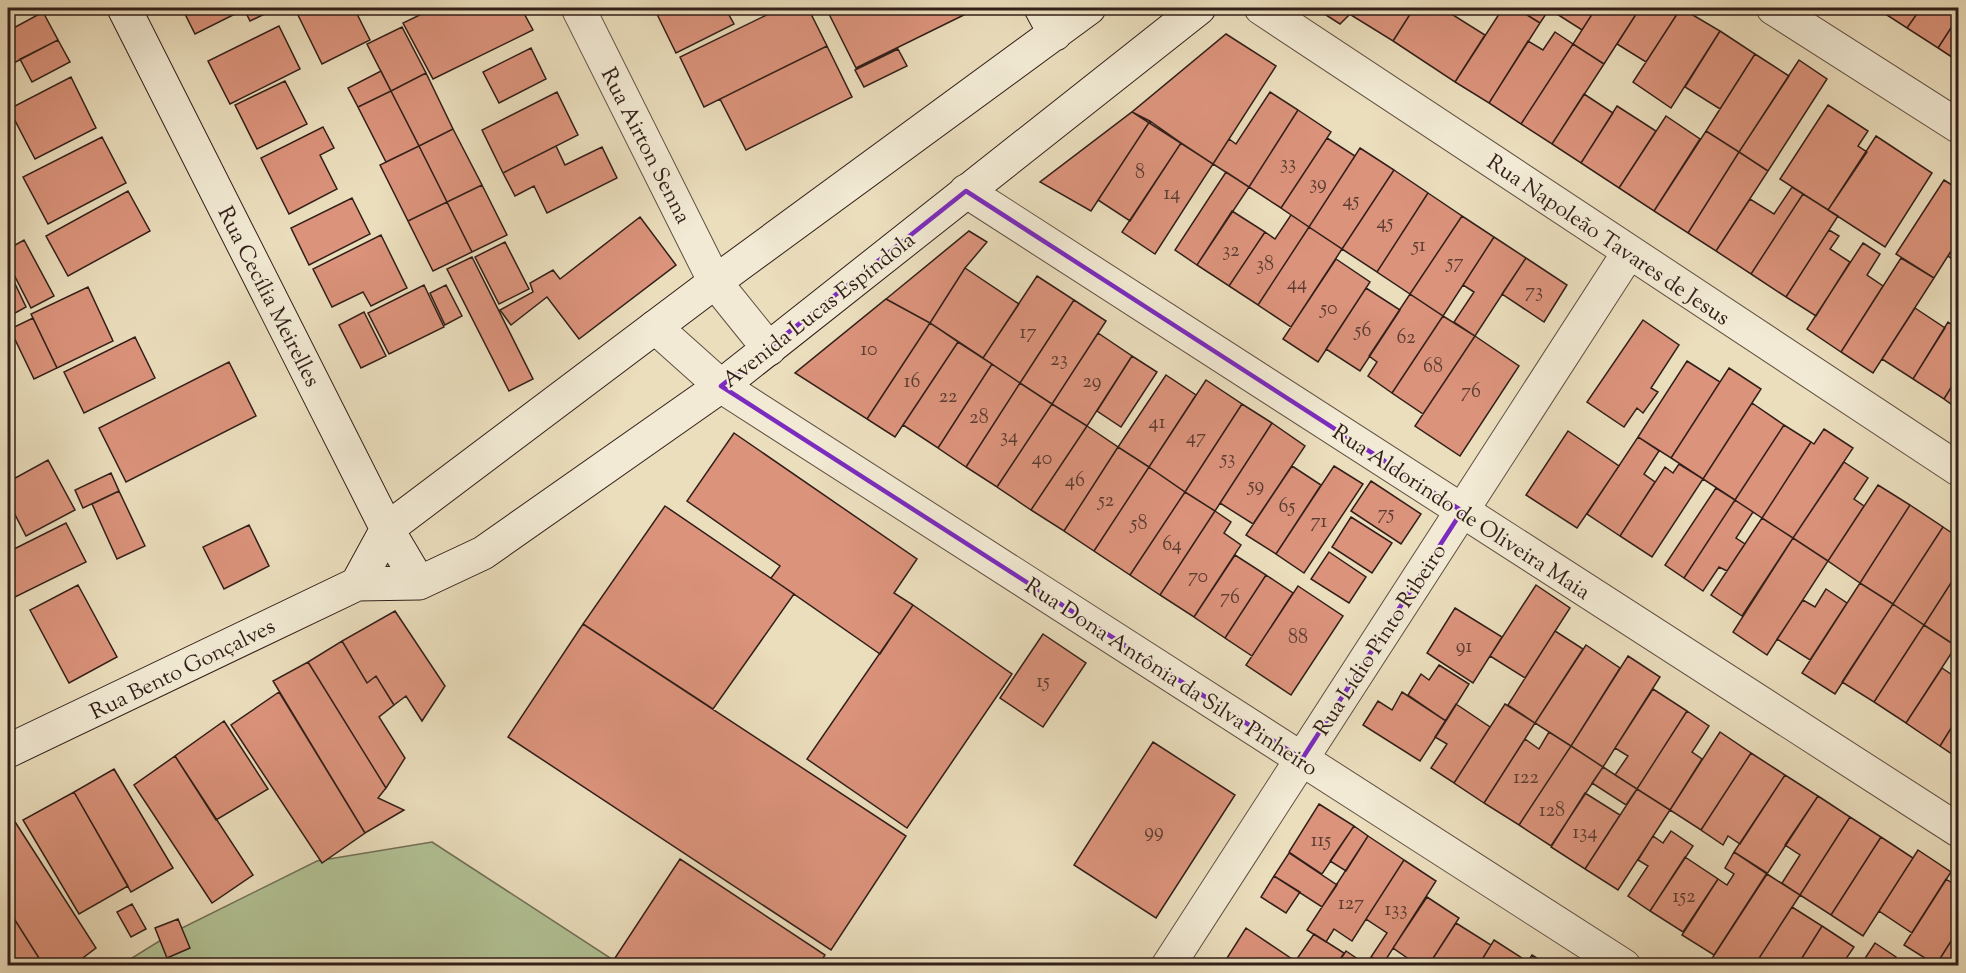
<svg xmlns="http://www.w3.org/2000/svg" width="1966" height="973" viewBox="0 0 1966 973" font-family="'Sorts Mill Goudy',serif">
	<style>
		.green { fill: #b2c295; stroke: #727057; stroke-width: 1.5 }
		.building { fill: #db937b; stroke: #321f19; stroke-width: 1.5 }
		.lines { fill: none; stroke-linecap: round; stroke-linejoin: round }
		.street-casing { stroke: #604f42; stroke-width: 35 }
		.secondary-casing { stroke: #321f19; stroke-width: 35 }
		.street { stroke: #f2ead4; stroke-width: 33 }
		.secondary { stroke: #f2ead4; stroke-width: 33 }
		.marked { fill: none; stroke: #7b2cbf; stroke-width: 4.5; stroke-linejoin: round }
		.labels { text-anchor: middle; stroke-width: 4.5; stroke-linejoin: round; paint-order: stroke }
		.number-label { font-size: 20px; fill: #5c3c32 }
		.street-label { font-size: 22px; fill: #321f19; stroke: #f2ead4 }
	</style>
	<rect width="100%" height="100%" fill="#ebdebd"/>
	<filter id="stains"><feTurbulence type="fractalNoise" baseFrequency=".00333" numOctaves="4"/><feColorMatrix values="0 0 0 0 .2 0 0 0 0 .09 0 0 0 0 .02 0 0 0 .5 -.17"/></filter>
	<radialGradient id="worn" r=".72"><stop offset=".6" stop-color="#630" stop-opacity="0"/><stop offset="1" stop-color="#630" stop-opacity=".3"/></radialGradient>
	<path class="green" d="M432,842L621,965L119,966L174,932L317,861Z"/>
	<path class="building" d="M182,8H244L245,9L195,34Z
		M252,8H277L250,21L245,11Z
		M298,8H354L370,40L322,64L295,9Z
		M434,8H521L533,30L433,79L403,23Z
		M654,8H725L734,24L676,53Z
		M781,8H808L827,46L704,107L680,57Z
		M826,8H978L856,68Z
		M1315,8H1356L1340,24Z
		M1356,8H1414L1393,41L1351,15Z
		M1414,8H1442L1485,35L1455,82L1393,41Z
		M1503,8H1516L1540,23L1489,103L1455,82Z
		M1516,8H1550L1540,23Z
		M1550,8H1596L1582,30L1549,9Z
		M1596,8H1640L1604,64L1573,44Z
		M1640,8H1681L1646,62L1617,44Z
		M1681,8L1720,31L1671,108L1633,82Z
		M1876,8H1921L1907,28Z
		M1921,8H1958V17L1938,48L1907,28Z
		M43,12L58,40L8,66V31Z
		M1958,17V61L1938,48Z
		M279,26L300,69L230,104L208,61Z
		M402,27L426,73L391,91L367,44Z
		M1720,31L1755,54L1720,109L1685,87Z
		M1555,32L1573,44L1521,124L1489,103L1528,41L1543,50Z
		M1226,34L1276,66L1213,164L1132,112Z
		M58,40L70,62L32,82L20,59Z
		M1573,44L1604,64L1552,144L1521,124Z
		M827,46L852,97L746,150L720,99Z
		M531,48L546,79L499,103L483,72Z
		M898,49L907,66L864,87L855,70Z
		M1755,54L1789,76L1739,152L1706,131Z
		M1799,60L1827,79L1768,171L1739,152Z
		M381,71L391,91L358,107L348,88Z
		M426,73L453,129L419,146L391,91Z
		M71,77L96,128L35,159L9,109Z
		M285,81L307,124L257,149L235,105Z
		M391,91L419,146L386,162L358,107Z
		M557,92L578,135L503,173L482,130Z
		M1270,92L1298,110L1249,187L1213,164L1229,139L1236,144Z
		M1584,94L1613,113L1581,163L1552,144Z
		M1828,105L1868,131L1858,146L1867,152L1828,210L1780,179Z
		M1617,106L1656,131L1619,188L1581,163Z
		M1298,110L1331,132L1281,208L1249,187Z
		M1132,112L1150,121L1091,211L1040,182Z
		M1666,116L1700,139L1654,211L1619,188Z
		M1150,121L1181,143L1130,221L1098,200Z
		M323,127L334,148L320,155L337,189L289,214L261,158Z
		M453,129L482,185L447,202L419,146Z
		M1706,131L1739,152L1688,233L1654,211Z
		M1876,136L1932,173L1885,247L1828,210Z
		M102,137L126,183L48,224L23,177Z
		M1327,138L1355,156L1309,227L1281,208Z
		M1181,143L1213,164L1155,254L1122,232Z
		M419,146L447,202L408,221L380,165Z
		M556,146L565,165L602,147L617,178L547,213L534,186L515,196L503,173Z
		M1360,148L1394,170L1342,249L1309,227Z
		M1739,152L1768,171L1716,251L1688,233Z
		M1394,170L1428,193L1377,272L1342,249Z
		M1226,172L1249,187L1197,265L1175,250Z
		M1944,180L1958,189V240L1934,278L1896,254Z
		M482,185L507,235L472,252L447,202Z
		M1792,187L1803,194L1751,274L1716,251L1750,199L1774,214Z
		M128,191L150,231L68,276L46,236Z
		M1428,193L1462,216L1410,294L1377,272Z
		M1803,194L1838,216L1786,297L1751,274Z
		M352,198L370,234L309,265L291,228Z
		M447,202L472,252L433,271L408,221Z
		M1232,211L1265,232L1229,286L1197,265Z
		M1291,215L1309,227L1258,305L1229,286L1265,232L1275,239Z
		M1462,216L1494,237L1443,316L1410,294Z
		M640,217L676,265L579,339L547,297L511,325L500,310L533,292L530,283L553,270L560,279Z
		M1309,227L1342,249L1291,327L1258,305Z
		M1829,230L1839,236L1830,249L1850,262L1816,316L1786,297Z
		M969,231L987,242L965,268L930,323L886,299Z
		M381,235L407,288L371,306L363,292L332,307L313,269Z
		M1494,237L1526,258L1475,336L1454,322L1474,292L1463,285Z
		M24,240L54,296L31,308L8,263V249Z
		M1958,240V263L1948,256Z
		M505,242L529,289L499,304L475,257Z
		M1863,243L1880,254L1867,275L1883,286L1841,352L1807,329Z
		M472,257L533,379L509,391L447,269Z
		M1526,258L1567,285L1544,322L1502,294Z
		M1901,258L1934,278L1873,373L1841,352Z
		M1336,259L1370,282L1318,362L1283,339Z
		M965,268L1019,304L983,358L930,323Z
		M8,269L26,307L8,317Z
		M1037,276L1074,300L1020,383L983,358Z
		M424,285L444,327L389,354L368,313Z
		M446,285L462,316L445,325L430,293Z
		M88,287L113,341L57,368L31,314Z
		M1366,288L1400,310L1360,371L1326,349Z
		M1410,294L1443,316L1392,393L1368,376L1377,362L1369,356Z
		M886,299L930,323L867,419L795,373Z
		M1074,300L1106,321L1052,404L1020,383Z
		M1915,308L1945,328L1913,379L1882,359Z
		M364,312L386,356L361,368L339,325Z
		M1443,316L1475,336L1423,414L1392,393Z
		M33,318L57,368L34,379L10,329Z
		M1643,320L1679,345L1651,388L1658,392L1643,413L1637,408L1624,427L1587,402Z
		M1948,322L1958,329V376L1944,399L1913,379Z
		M930,323L958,342L895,437L867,419Z
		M1098,333L1132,356L1087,426L1052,404Z
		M1475,336L1519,366L1460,456L1415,426Z
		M135,337L155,378L84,413L64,372Z
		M958,342L992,364L938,448L903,425Z
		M1132,356L1157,372L1121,427L1097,411Z
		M1687,361L1720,382L1671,458L1638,437Z
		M229,362L256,416L126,482L99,428Z
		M992,364L1020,383L966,467L938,448Z
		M1729,368L1761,389L1703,479L1671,458Z
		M1166,375L1196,395L1149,467L1118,447Z
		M1958,376V409L1944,399Z
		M1206,380L1242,404L1185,492L1149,467Z
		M1020,383L1052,404L997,487L966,467Z
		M1752,403L1784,425L1735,500L1703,479Z
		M1052,404L1087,426L1031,510L997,487Z
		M1242,404L1272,423L1215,511L1185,492Z
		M1272,423L1305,446L1253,524L1220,503Z
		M1784,425L1811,442L1762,518L1735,500Z
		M1087,426L1118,447L1064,531L1031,510Z
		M1824,429L1853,448L1793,538L1762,518L1811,442L1814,444Z
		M1568,431L1619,466L1577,528L1526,495Z
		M734,433L917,559L894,593L913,605L880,654L771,578L780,566L687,501Z
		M1638,437L1659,451L1644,474L1655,482L1620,536L1587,514Z
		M1118,447L1149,467L1094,551L1064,531Z
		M48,460L75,510L26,536L8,501V482Z
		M1844,462L1868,478L1854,499L1864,506L1828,561L1793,538Z
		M1679,464L1703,479L1652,557L1620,536L1665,467L1673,473Z
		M1292,466L1321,485L1276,554L1246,535Z
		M1334,466L1363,484L1304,573L1276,554Z
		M1149,467L1185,492L1130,575L1094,551Z
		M111,473L119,491L83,508L75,490Z
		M1371,481L1421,514L1401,544L1351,511Z
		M1878,485L1910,505L1860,583L1828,561Z
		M1716,488L1735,500L1684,578L1665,565Z
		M119,491L145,546L117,559L92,504Z
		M1185,492L1215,511L1160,595L1130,575Z
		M1735,500L1753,512L1736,538L1745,544L1727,571L1719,567L1703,591L1684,578Z
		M1910,505L1943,527L1893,604L1860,583Z
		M665,506L794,594L713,709L583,624Z
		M1215,511L1231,522L1224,533L1241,545L1194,617L1160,595Z
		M1351,517L1392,543L1372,573L1332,547Z
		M1762,518L1793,538L1742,616L1711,595Z
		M66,523L86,562L11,599L8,591V552Z
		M249,525L269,566L224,589L203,547Z
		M1943,527L1958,537V572L1924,625L1893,604Z
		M1793,538L1828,561L1767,655L1733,632Z
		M1329,552L1366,577L1349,603L1311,579Z
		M1235,555L1266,575L1225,638L1194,617Z
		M1958,572V642L1956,646L1924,625Z
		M1266,575L1293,593L1252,656L1225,638Z
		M1860,583L1893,604L1835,694L1802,673Z
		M78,585L117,657L69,683L30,610Z
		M1536,585L1570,608L1525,678L1490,656Z
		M1298,586L1343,616L1291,695L1246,665Z
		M1826,589L1847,603L1810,660L1777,639L1803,600L1815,607Z
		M1893,604L1924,625L1874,702L1842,682Z
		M913,605L1012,674L907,828L807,759Z
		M1455,608L1502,637L1473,683L1427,653Z
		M395,611L445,686L422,721L406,696L394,705L376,676L367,683L342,641Z
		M583,624L906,836L831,950L508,737Z
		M1924,625L1956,646L1906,723L1874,702Z
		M1555,631L1583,649L1535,723L1508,705Z
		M1043,634L1086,663L1043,727L1000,698Z
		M342,641L367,683L376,676L394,705L379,717L405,758L386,788L308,662Z
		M1586,645L1620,668L1571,746L1535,723Z
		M1628,656L1660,677L1603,767L1571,746Z
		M308,662L386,788L378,798L404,810L365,833L273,681Z
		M1439,665L1469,684L1446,721L1408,695L1421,674L1429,680Z
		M1942,668L1958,679V717L1940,746L1906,723Z
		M1653,689L1687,711L1637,789L1615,775L1628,756L1615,748Z
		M279,692L365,833L322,863L231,725Z
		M1402,692L1446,721L1420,761L1363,725L1378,701L1392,710Z
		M1456,704L1490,727L1454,783L1431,768L1447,744L1435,737Z
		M1505,704L1535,723L1484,803L1454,783Z
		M1687,711L1709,726L1692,752L1702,759L1670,810L1637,789Z
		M1958,717V758L1940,746Z
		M224,721L268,789L216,820L175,756Z
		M1549,732L1571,746L1519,825L1484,803L1525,739L1539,749Z
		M1720,732L1751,753L1701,830L1670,810Z
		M1153,742L1235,795L1156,918L1074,865Z
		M1571,746L1603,767L1551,846L1519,825Z
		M1751,753L1785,775L1740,844L1728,836L1723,845L1701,830Z
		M175,756L253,875L212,903L134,785Z
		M1603,767L1637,789L1626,805L1592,783Z
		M114,769L173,868L131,892L74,792Z
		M1785,775L1818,796L1767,874L1734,852Z
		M1637,789L1670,810L1618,890L1585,869Z
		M74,792L128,886L79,914L23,820Z
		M1585,793L1620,815L1585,869L1551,847Z
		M1818,796L1850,817L1800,895L1782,883L1800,855L1785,845Z
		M1319,804L1354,826L1322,874L1289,852Z
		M10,814L96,948L72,966H44L8,909V815Z
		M1850,817L1881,837L1831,915L1800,895Z
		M1354,826L1368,836L1346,871L1330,861Z
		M1671,831L1693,846L1650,911L1628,896L1648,866L1638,860L1653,836L1663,843Z
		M1368,836L1404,860L1352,941L1334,929L1326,942L1307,930Z
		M1881,837L1913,858L1863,936L1831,915Z
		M1918,850L1951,872L1912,933L1879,911Z
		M1734,852L1767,873L1714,955L1682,935L1718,879L1727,885L1734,874L1725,868Z
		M1289,853L1337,885L1322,907L1274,876Z
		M1685,857L1718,879L1683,932L1650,911Z
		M680,859L825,955L818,966H620L613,961Z
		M1404,860L1436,881L1383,964L1371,957L1387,933L1366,919Z
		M1767,874L1800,895L1754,966H1713L1709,963Z
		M1274,876L1300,892L1286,913L1261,897Z
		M1946,879L1958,887V930L1936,965L1904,945Z
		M1427,897L1459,918L1428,966H1419L1393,948Z
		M132,904L146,929L131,937L117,912Z
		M1792,907L1822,926L1797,966H1754Z
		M8,909L44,966H8Z
		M178,919L190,948L167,958L155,928Z
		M1456,923L1491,945L1478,966H1428Z
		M1822,926L1854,947L1841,966H1797Z
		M1246,928L1295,961L1292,966H1222Z
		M1958,930V966H1936V965Z
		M1314,934L1344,953L1336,966H1292Z
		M1494,940L1528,962L1525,966H1478Z
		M1875,943L1896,957L1891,966H1860Z
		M1346,951L1368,966H1336Z
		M1532,955L1549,966H1525Z"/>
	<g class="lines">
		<defs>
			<path id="street" d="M578,8L715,282L769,349
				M1261,8L1958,469
				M1773,8L1958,126
				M966,191L1958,830
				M655,327L721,386L1624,966
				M1168,966L1629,252"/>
			<path id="secondary" d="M124,8L387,529L419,583
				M1041,8L1055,34
				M357,584L387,529L715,282L1089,8
				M8,751L357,584L419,583L483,553L721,386L1199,8"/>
		</defs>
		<use href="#street" class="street-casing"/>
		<use href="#secondary" class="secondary-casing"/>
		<use href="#street" class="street"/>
		<use href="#secondary" class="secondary"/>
	</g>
	<path class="marked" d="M966,191L1462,511L1302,759L721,386Z"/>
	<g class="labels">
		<g class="number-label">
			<text x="1288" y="169">33</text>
			<text x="1140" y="178">8</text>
			<text x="1318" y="189">39</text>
			<text x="1172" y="199">14</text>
			<text x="1351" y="206">45</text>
			<text x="1385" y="228">45</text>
			<text x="1419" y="251">51</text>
			<text x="1231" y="256">32</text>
			<text x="1455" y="268">57</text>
			<text x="1265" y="270">38</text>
			<text x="1297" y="289">44</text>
			<text x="1534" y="297">73</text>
			<text x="1329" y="314">50</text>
			<text x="1363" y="336">56</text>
			<text x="1028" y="338">17</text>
			<text x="1406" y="343">62</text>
			<text x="869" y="355">10</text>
			<text x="1059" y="365">23</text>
			<text x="1433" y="372">68</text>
			<text x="912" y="387">16</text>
			<text x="1092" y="387">29</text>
			<text x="1471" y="397">76</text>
			<text x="948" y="402">22</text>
			<text x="979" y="423">28</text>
			<text x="1157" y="428">41</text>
			<text x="1009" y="442">34</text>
			<text x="1196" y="443">47</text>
			<text x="1042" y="464">40</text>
			<text x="1228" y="464">53</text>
			<text x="1075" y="486">46</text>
			<text x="1256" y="491">59</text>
			<text x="1106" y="506">52</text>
			<text x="1287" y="512">65</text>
			<text x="1386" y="519">75</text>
			<text x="1319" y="527">71</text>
			<text x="1139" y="529">58</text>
			<text x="1172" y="550">64</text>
			<text x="1198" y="582">70</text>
			<text x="1230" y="603">76</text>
			<text x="1298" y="643">88</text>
			<text x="1464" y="652">91</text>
			<text x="1043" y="687">15</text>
			<text x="1526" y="783">122</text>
			<text x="1552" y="816">128</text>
			<text x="1154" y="837">99</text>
			<text x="1585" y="838">134</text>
			<text x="1321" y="846">115</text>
			<text x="1684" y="902">152</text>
			<text x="1351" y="909">127</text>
			<text x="1396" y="915">133</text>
		</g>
		<g class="street-label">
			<text transform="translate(647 145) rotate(63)" y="8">Rua Airton Senna</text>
			<text transform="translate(1609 239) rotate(34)" y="8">Rua Napoleão Tavares de Jesus</text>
			<text transform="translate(270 296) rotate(63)" y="8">Rua Cecília Meirelles</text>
			<text transform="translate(818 309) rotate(-38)" y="8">Avenida Lucas Espíndola</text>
			<text transform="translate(1462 511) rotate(33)" y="8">Rua Aldorindo de Oliveira Maia</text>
			<text transform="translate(1379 639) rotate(-57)" y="8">Rua Lídio Pinto Ribeiro</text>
			<text transform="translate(182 668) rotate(-26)" y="8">Rua Bento Gonçalves</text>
			<text transform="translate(1172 676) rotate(33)" y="8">Rua Dona Antônia da Silva Pinheiro</text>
		</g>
	</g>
	<rect width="1966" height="973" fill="none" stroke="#ebdebd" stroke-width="30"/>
	<rect x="9" y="9" width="1948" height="955" fill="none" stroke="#321f19" stroke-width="3"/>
	<rect x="15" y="15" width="1936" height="943" fill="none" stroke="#321f19" stroke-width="1.5"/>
	<rect width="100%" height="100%" filter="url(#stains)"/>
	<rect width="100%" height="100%" fill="url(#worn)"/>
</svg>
